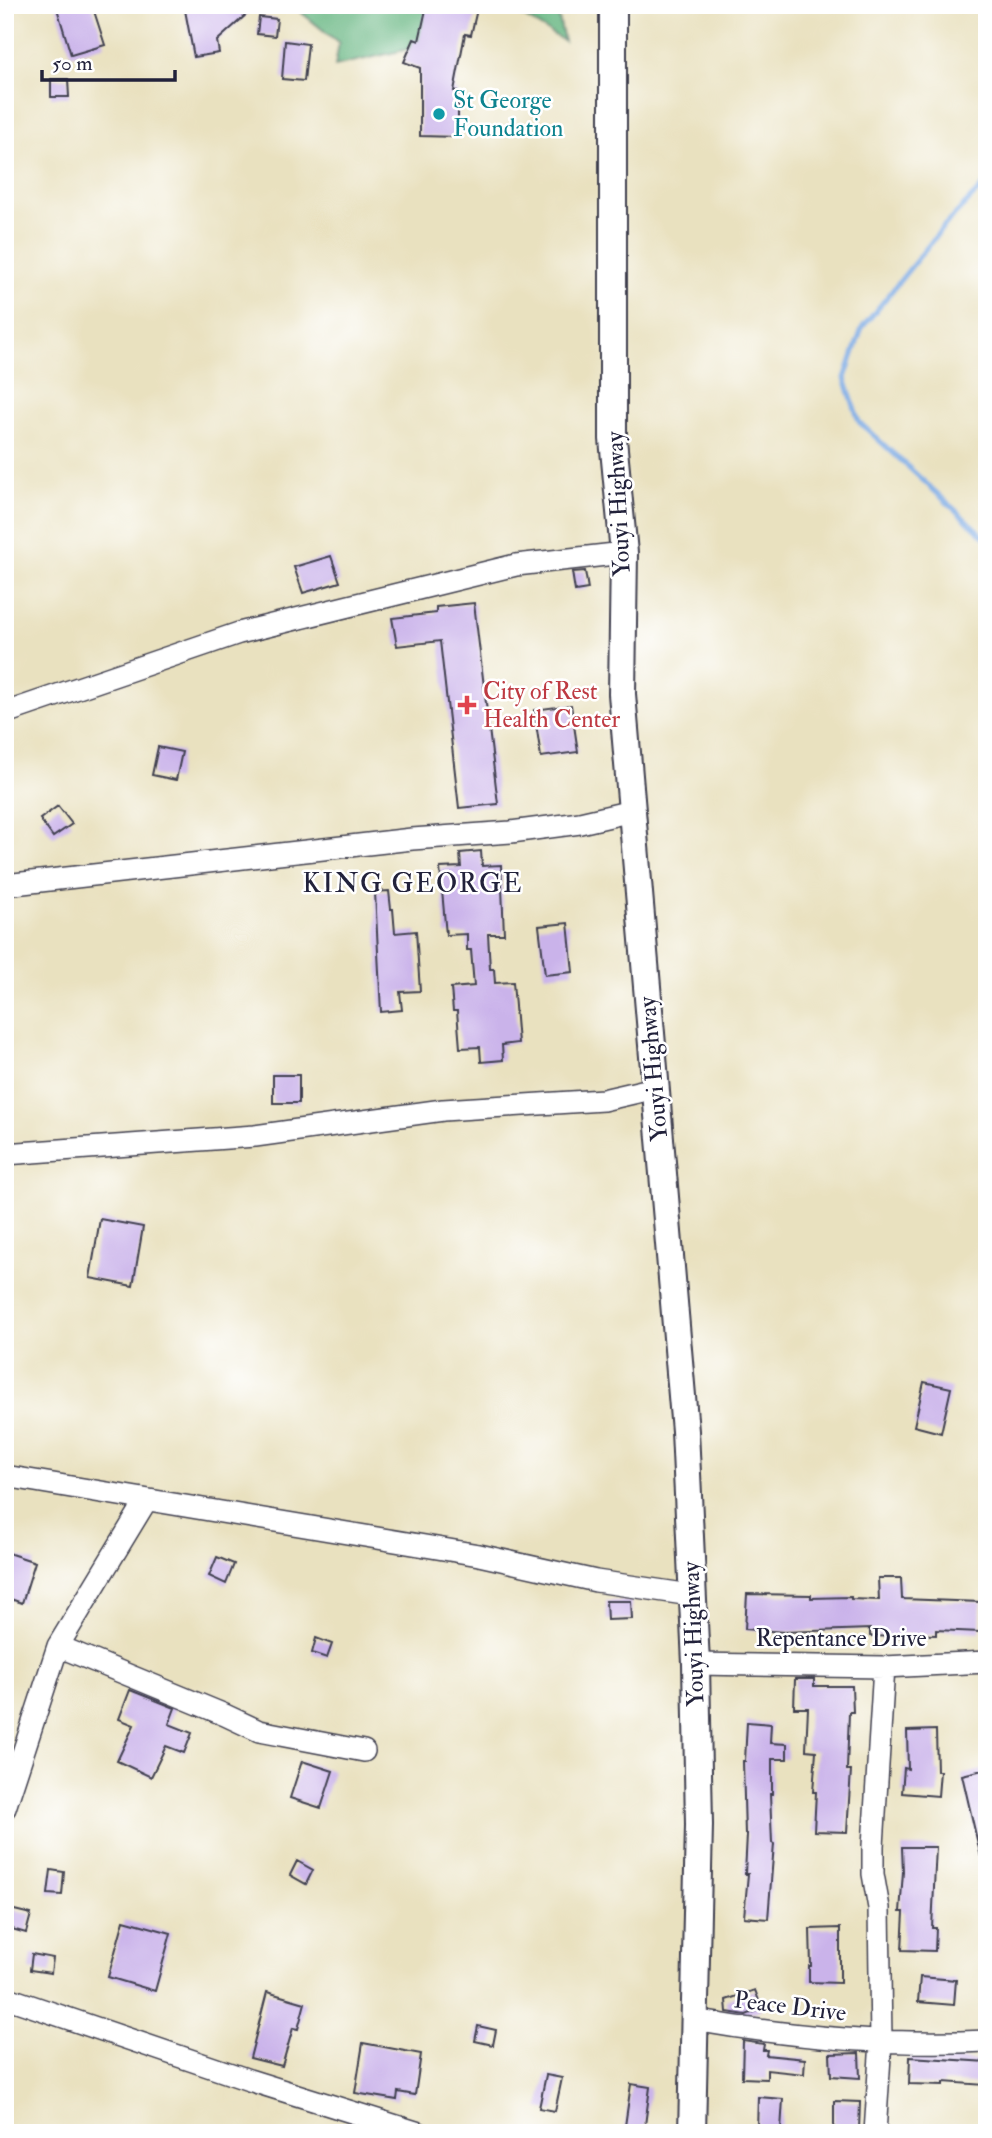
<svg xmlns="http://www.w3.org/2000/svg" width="992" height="2138" viewBox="0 0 992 2138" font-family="'IM FELL Double Pica',serif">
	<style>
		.forest { fill: #66b681; stroke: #446c5e; stroke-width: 2 }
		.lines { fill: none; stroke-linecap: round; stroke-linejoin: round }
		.stream { stroke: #79a9e3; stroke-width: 5 }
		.building { fill: #cab3ea }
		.minor-casing { stroke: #403f4f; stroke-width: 24 }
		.major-casing { stroke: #403f4f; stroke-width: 30 }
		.minor { stroke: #fff; stroke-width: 21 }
		.major { stroke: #fff; stroke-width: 26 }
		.culture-dot { fill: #0f9aa8; stroke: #fff; stroke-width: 2.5 }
		.health-dot { fill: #e0444e; stroke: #fff; stroke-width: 2.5 }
		.labels { text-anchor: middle; stroke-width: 5; stroke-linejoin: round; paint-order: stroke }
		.culture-label { font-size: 24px; fill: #0d838f; stroke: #fff; text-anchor: start }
		.street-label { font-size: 24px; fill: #22223b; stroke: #fff }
		.health-label { font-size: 24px; fill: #be3a42; stroke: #fff; text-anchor: start }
		.neighbourhood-label { font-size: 26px; letter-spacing: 2px; fill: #22223b; stroke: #fff }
	</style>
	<rect width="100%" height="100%" fill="#fff"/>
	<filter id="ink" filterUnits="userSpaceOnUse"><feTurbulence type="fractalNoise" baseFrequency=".0143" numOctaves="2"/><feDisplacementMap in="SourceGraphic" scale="14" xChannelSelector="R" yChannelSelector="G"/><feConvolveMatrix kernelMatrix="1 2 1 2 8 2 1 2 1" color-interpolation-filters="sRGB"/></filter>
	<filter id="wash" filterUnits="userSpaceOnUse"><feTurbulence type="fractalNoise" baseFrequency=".00686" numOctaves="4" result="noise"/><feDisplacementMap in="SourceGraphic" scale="28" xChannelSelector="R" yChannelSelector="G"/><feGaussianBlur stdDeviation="1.57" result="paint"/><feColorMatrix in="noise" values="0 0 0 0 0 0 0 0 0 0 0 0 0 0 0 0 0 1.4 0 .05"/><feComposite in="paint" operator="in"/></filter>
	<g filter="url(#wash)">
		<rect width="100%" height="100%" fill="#e9e1bf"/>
		<path class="forest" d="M292,5H433L418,47L335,66L339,43Z
			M504,5H556L564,41Z"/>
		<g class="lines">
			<path class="stream" d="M987,182L944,226L862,328L845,378L859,422L987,539"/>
		</g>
		<g id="blocks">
			<path class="building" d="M56,5H92L105,45L71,55Z
				M184,5H257L217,41L219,53L194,57Z
				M427,5H478L471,35L465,34L454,91H458V137L420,136V68L404,62L414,39L419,41Z
				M259,17L277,19L275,36L257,34Z
				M285,41L308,44L304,81L282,79Z
				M51,79H68L69,97H51Z
				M331,556L340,582L303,593L294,567Z
				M585,571L588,589L575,591L572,572Z
				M474,603L498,804L459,808L440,641L397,646L392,618L436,613V607Z
				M571,705L578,752L541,757L534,710Z
				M158,747L182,752L176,780L152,775Z
				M58,806L72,824L53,837L40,819Z
				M481,851L482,866L501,865L504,934H488L490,969H494L495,983L513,982L518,1043L502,1045L503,1060L481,1062L480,1047L460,1048L457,1011H453L451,988L474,986L471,950H467V934L446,935L440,868L461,867L460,853Z
				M389,891L391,909H393L395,933L416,931L420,991L400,992L402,1010L381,1012L375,892Z
				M568,923L573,972L545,975L539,926Z
				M273,1075H299V1103H273Z
				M100,1219L143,1227L133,1286L90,1278Z
				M924,1382L951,1388L941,1433L914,1426Z
				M5,1552L35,1562L22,1603L5,1597Z
				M217,1557L234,1564L226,1584L209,1576Z
				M878,1578H901L902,1599L981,1602L980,1632L936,1630V1635L900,1634V1637L870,1636V1629L784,1632L745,1629L747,1594L811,1595V1598L851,1597V1599L879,1600Z
				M606,1601H631L632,1619L607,1620Z
				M316,1638L332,1644L327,1658L312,1653Z
				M795,1679H814V1686H852L853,1712H849L847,1770H851L847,1832L814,1831L816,1792H813L816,1751L806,1750L808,1708H794Z
				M130,1690L175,1708L169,1724L192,1733L184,1753L166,1746L151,1777L117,1761L134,1725L119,1719Z
				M747,1722L771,1724L770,1743L787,1744V1759H772V1794H770L772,1843L774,1844L768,1919L744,1917L748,1874H745L747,1834H745L743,1761H745Z
				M936,1730L937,1771H940L938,1796L902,1793L904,1768L908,1769L907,1731Z
				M302,1761L333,1771L321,1808L290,1798Z
				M987,1769V1856L981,1857L962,1775Z
				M902,1847H936L932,1928H936L935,1951L902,1950L904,1912H900L903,1872Z
				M297,1861L313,1870L306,1884L290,1875Z
				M51,1870L64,1872L62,1895L48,1894Z
				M10,1909L31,1914L26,1933L5,1927Z
				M124,1920L171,1933L155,1991L108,1977Z
				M840,1928V1983L809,1982V1966H811L810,1929Z
				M32,1954L53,1958L51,1973L30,1970Z
				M920,1977L956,1980L954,2005L918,2002Z
				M755,1990L762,2009L746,2015L727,2012L726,2000Z
				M267,1992L305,2003L298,2029L293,2028L282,2066L250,2058Z
				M478,2026L496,2030L493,2045L475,2041Z
				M743,2041L764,2044L763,2050H767L766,2055L805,2059L804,2074L767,2070V2079L742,2078Z
				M363,2043L421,2054L415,2095L398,2092L397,2100L355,2093Z
				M859,2053L860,2078L831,2076L830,2054Z
				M910,2057L987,2062L985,2085L944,2082V2085L909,2084Z
				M546,2075L562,2078L555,2111L539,2108Z
				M631,2084L650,2087L644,2133H624Z
				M758,2097L783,2099L781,2130L757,2129Z
				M834,2101L860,2102L859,2130H834Z"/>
		</g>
	</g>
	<g filter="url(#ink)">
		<use href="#blocks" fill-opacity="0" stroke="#403f4f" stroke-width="2"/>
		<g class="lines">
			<defs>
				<path id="minor" d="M5,713L239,633L516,565L624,553
					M5,885L412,839L511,832L580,823L632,811
					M5,1154L255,1136L443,1110L603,1100L655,1088
					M5,1476L479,1555L596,1581L691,1595
					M58,1646L225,1715L259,1731L364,1751
					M696,1664L884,1667L987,1662
					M5,1808L58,1646L146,1501
					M5,1997L249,2080L419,2133
					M694,2020C791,2037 888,2046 987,2041
					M875,2133L881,2041L879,1908L873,1874V1846L884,1667"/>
				<path id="major" d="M613,5V439L624,553L622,694L685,1431L696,1664L699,1825L692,2133"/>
			</defs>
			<use href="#minor" class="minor-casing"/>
			<use href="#major" class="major-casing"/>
			<use href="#minor" class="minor"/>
			<use href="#major" class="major"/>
		</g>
	</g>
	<circle class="culture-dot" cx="439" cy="114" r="7"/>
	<path class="health-dot" d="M463.5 694.5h7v7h7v7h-7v7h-7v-7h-7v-7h7z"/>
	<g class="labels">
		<g class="culture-label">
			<text x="453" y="108">St George<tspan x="453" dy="28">Foundation</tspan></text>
		</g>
		<g class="street-label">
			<text transform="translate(618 504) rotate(-93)" y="8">Youyi Highway</text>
			<text transform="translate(653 1069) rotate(-95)" y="8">Youyi Highway</text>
			<text transform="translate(693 1634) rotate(-92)" y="8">Youyi Highway</text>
			<text x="841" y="1646">Repentance Drive</text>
			<text transform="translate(790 2006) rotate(7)" y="8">Peace Drive</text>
		</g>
		<g class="health-label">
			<text x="483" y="699">City of Rest<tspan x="483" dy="28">Health Center</tspan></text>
		</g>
		<g class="neighbourhood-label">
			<text x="413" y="892">KING GEORGE</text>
		</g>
	</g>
	<rect width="992" height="2138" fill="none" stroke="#fff" stroke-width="28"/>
	<path d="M42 70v10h133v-10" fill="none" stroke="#22223b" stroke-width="3.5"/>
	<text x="52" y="70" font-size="21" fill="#22223b" stroke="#ffffff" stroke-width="5" paint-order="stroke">50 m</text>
</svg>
